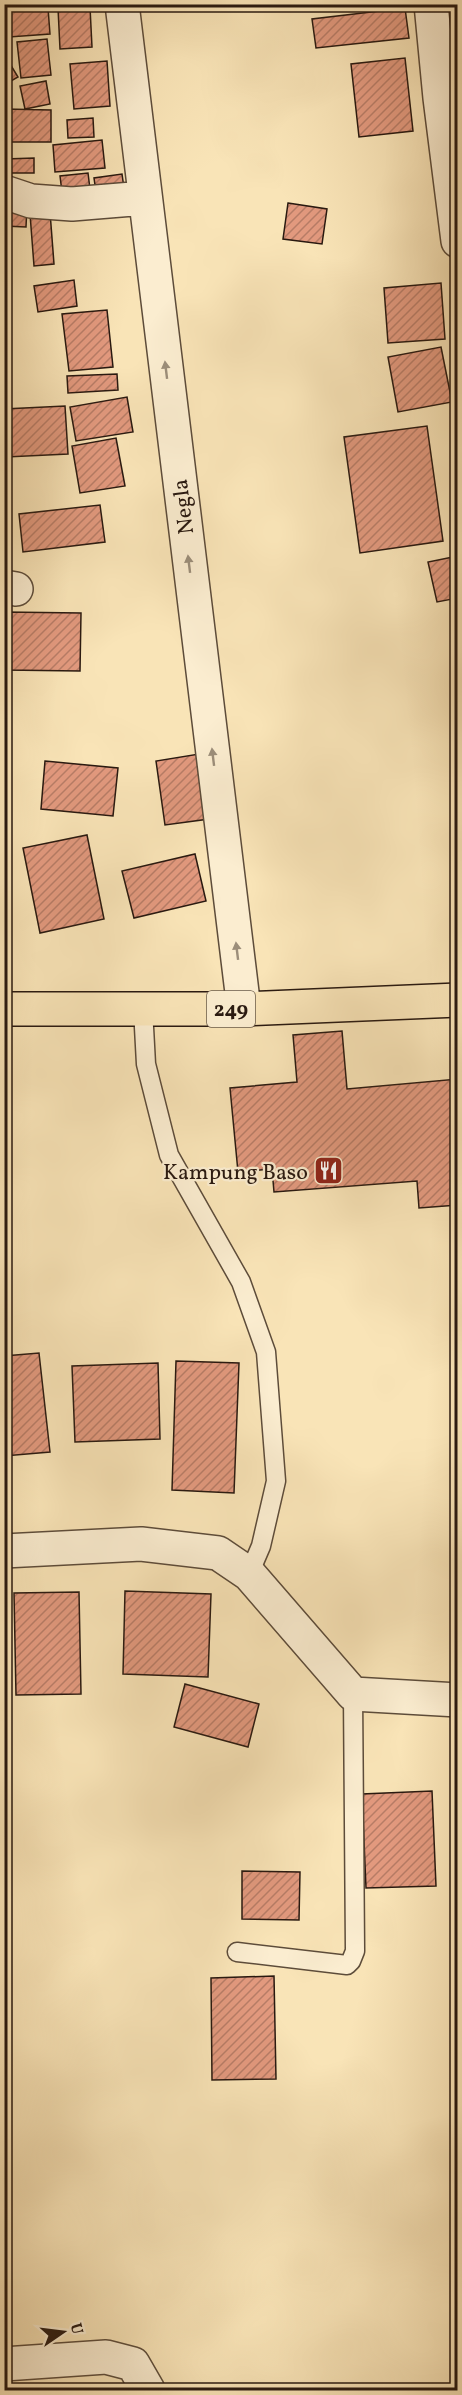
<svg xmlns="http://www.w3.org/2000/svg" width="462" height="2395" viewBox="0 0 462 2395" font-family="Vollkorn,serif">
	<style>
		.building { fill: url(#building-hatch); stroke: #291910; stroke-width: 1.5 }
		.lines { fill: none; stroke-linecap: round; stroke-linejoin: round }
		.service-casing { stroke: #5d4c3a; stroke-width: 21 }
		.minor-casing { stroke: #5d4c3a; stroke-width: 36 }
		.primary-casing { stroke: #291910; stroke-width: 36 }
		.service { stroke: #fbedd0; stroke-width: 18 }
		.minor { stroke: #fbedd0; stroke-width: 33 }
		.primary { stroke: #f9e4b7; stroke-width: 33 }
		.oneway { fill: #9c8e7a }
		.labels { text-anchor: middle; stroke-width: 4.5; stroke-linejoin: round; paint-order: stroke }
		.shield { fill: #fbedd0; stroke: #68594a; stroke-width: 1.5 }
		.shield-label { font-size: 21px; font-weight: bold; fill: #291910 }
		.street-label { font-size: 22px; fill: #291910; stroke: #fbedd0 }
		.poi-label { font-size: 22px; fill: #291910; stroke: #fbedd0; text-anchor: end }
	</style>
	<defs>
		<pattern id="building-hatch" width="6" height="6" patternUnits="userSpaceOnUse" patternTransform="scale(1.5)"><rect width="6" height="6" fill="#e2997e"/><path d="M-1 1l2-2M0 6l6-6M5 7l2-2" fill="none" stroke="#b77c66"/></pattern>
	</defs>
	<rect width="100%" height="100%" fill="#f9e4b7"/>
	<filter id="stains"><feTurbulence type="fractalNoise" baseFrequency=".00333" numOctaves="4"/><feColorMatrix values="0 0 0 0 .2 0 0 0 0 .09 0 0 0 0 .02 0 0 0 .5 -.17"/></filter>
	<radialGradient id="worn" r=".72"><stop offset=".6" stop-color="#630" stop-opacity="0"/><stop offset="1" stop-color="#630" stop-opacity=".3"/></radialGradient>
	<path class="building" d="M90,7L92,47L60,49L58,8Z
		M48,8L50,34L9,37L7,11Z
		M405,8L409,38L316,48L312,19Z
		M47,39L51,75L21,78L17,42Z
		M405,58L413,131L359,137L351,64Z
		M7,59L18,77L4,85V61Z
		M107,61L110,106L74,109L70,64Z
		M46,81L50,104L25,109L20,86Z
		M4,109L51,110V142H4Z
		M93,118L94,137L68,138L67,120Z
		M102,140L105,168L55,172L53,145Z
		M34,158V173H5V159Z
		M88,173L91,197L63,200L60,176Z
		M122,174L125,195L97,199L94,178Z
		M288,203L327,209L322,244L283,239Z
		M4,204L27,205L26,227L4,226Z
		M50,212L54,264L34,266L30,214Z
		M74,280L77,306L38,312L34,286Z
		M441,283L445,339L388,343L384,288Z
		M107,310L113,367L69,371L62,314Z
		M441,347L452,402L398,412L388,357Z
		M117,374L118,390L68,393L67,376Z
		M127,397L133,432L76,441L70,407Z
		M65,406L68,454L6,457L4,409Z
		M427,426L443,541L360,553L344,437Z
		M116,438L125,486L80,493L72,446Z
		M100,505L105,542L23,552L19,514Z
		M458,556V598L437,602L428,562Z
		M4,612L81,613L80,671L4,670Z
		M199,754L209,819L165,825L156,761Z
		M45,761L118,768L113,816L41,809Z
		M4,799H8L6,851H4Z
		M87,835L104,919L40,933L23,848Z
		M195,854L206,901L134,918L122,871Z
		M342,1031L347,1089L458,1079V1205L419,1208L417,1181L274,1192L272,1169L238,1172L230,1088L297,1082L293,1035Z
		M39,1353L50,1452L4,1456V1356Z
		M176,1361L239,1363L234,1493L172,1490Z
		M158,1363L160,1439L75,1442L72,1366Z
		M125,1591L211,1594L208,1677L123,1674Z
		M79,1592L81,1694L16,1695L14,1593Z
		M185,1684L259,1704L248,1747L174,1727Z
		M432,1791L436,1886L366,1888L362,1794Z
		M242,1871L300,1872L299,1920L242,1919Z
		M274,1976L276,2079L212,2080L211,1978Z"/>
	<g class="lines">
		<defs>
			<path id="service" d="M143,1009L146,1064L169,1155L241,1282L266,1352L276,1481L261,1546L249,1574
				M237,1952L347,1965L351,1961L355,1951L353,1694"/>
			<path id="minor" d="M122,4L244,1009
				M431,4L440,98L458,241
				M4,192L31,201L72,204L145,198
				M4,587L16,589
				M4,1551L141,1544L218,1553L249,1574L353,1694L458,1700
				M4,2364L106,2357L133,2364L148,2390"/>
			<path id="primary" d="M4,1009H244L458,1000"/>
		</defs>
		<use href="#service" class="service-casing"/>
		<use href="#minor" class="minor-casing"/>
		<use href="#primary" class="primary-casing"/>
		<use href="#service" class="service"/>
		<use href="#minor" class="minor"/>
		<use href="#primary" class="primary"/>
	</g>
	<defs><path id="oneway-solid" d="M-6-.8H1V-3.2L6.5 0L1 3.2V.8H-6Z" transform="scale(1.5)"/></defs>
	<g class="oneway">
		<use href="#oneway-solid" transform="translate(166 370) rotate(-97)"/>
		<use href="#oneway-solid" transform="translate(189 564) rotate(-97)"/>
		<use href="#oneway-solid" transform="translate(213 757) rotate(-97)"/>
		<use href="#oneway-solid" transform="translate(237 951) rotate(-97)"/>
	</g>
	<defs>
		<symbol id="restaurant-square" viewBox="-11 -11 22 22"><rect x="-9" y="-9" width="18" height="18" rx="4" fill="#8f2418" stroke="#fbedd0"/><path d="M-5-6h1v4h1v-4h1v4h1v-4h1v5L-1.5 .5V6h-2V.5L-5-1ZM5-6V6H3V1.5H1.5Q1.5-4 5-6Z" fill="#fff"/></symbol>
	</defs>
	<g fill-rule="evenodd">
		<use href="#restaurant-square" x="312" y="1154" width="33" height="33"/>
	</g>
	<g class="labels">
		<rect class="shield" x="207" y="991" width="48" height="36" rx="4.5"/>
		<g class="shield-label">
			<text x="231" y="1016">249</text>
		</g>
		<g class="street-label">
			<text transform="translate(182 507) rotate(-97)" y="8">Negla</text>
		</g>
		<g class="poi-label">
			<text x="308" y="1179">Kampung Baso</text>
		</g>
	</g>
	<rect width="462" height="2395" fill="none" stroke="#f9e4b7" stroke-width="24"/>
	<rect x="6" y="6" width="450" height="2383" fill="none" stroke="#291910" stroke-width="3"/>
	<rect x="12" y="12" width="438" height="2371" fill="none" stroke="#291910" stroke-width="1.5"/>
	<g transform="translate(63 2332) rotate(76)" stroke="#fbedd0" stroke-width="4.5" paint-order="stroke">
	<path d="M0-4.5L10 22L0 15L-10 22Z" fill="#291910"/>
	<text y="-9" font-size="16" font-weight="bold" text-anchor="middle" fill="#291910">U</text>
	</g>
	<rect width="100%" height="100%" filter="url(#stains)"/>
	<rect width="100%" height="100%" fill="url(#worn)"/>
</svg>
